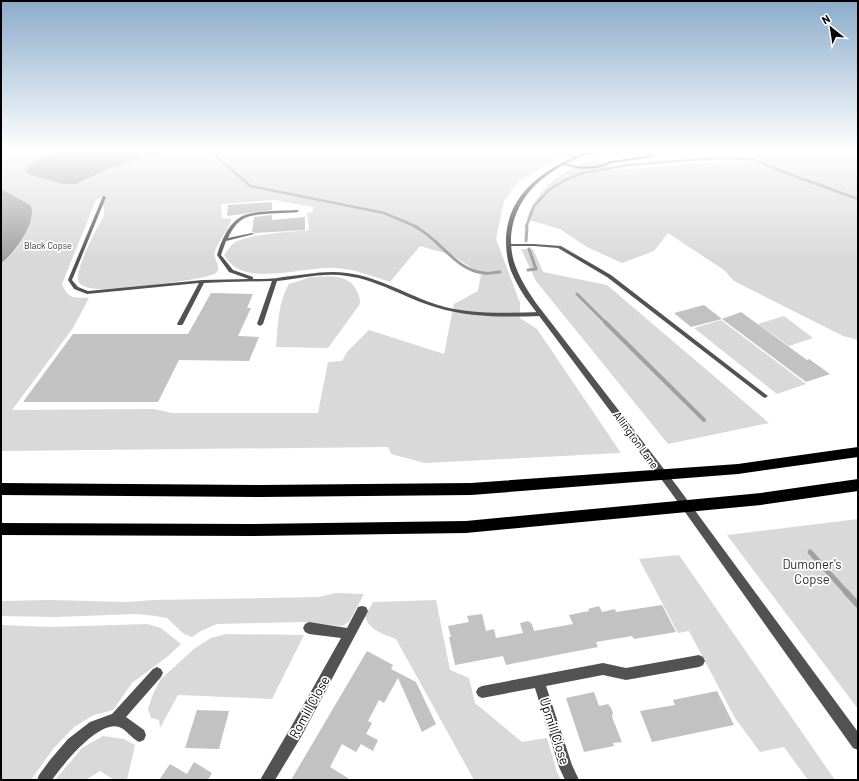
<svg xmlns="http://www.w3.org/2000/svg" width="859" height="781" viewBox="0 0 859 781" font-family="Barlow,sans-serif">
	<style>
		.green { fill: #d9d9d9; fill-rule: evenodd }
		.water { fill: #a0a0a0 }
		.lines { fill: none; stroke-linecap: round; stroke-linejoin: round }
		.stream-far4 { stroke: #a0a0a0; stroke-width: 2.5 }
		.stream-far3 { stroke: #a0a0a0; stroke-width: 3 }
		.stream-far2 { stroke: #a0a0a0; stroke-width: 4 }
		.stream-far1 { stroke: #a0a0a0; stroke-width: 5 }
		.stream { stroke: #a0a0a0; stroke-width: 6 }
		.building { fill: #c2c2c2 }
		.service { fill: #525252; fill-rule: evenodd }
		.minor { fill: #525252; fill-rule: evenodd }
		.tertiary { fill: #525252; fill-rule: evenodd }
		.motorway { fill: #000; fill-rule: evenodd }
		.labels { text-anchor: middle; stroke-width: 3.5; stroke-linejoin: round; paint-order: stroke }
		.far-park-label { font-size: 9px; fill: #303030; stroke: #fff }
		.street-label { font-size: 11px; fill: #000; stroke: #fff }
		.near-park-label { font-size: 13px; fill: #303030; stroke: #fff }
		.near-street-label { font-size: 13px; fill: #000; stroke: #fff }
	</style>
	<rect width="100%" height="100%" fill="#fff"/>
	<path class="green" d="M1,151H552L559,155L558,159L518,182L504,201L496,239L520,303V318L537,329L621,453L425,463L391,454L388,447L1,451V263C16,254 31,229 32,212L9,193L1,189ZM102,197C102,202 105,210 104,215C103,220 99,224 97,228C92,238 76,269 78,280C79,287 93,289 99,289C113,290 208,280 216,273C223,267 212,259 215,251C219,240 227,232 231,221V219L222,218L221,204L275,200L313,207V212L307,213L309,230C291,232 247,234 234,243C230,246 227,251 224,255C227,259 230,264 235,267C259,283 309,266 336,268C354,269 372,276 390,282L420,246L452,255L481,274L478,291L454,304L444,354L369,330L347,352L342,361L328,362L318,413H172L154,409L12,410L73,328L89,298C73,297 69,300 62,284L96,200Z
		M745,151H858V340L843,336L734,281L724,270L668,233L654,251L622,263L587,247L560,229L529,220L527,218C542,178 573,166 611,152L599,159L611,170L706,163L765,161Z
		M521,249H533L543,272L607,285L769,423L668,444L536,281Z
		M311,277C327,277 343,273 354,286C358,292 360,297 360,304L328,348L276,347C278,326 278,302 289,284Z
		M784,316L813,338L789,346L758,324Z
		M721,320L806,384L777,394L694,328Z
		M858,519V709L727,535Z
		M679,555L835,780H808L784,747L760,752L735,718L689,631L678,633L639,559Z
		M336,593L364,594L349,622L342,626L304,622L217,624L201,631L192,637L184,634L167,618L155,616L137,614L55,617L1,616V601L51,600L127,602L154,600L318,597Z
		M436,600L450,670L469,678L475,703L522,742L547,738L557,772L561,780H474L396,639C384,634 369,631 365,616L373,602Z
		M147,624L161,628L181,644L167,657L132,683L113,710L94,715L74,727L53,749L31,780H1V625L51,627Z
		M226,634L304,635L272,699L178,695L160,728L159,720L151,718L148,709L153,694L161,679L195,648L211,638Z
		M103,736L124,739L135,745L127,780H114L100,771L86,780H55L82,748Z"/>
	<path class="water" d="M56,151H168L160,153L162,157H156L152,155L110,168L76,184H64L30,175L24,170L33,162Z
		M1,189L30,205C39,219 14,255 1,263Z"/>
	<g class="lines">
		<path class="stream-far4" d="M216,151L214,154L250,186L384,213L417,227
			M526,227L534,206L549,190L565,180L583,173L628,165L718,158L753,159L781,171L858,199"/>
		<path class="stream-far3" d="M414,226C440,238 454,270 484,273C489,274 495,272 500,272
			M526,241L527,226
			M528,270L536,269L529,249
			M577,294L606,323"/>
		<path class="stream-far2" d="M605,322L704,420"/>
		<path class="stream-far1" d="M810,552L847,593"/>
		<path class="stream" d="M846,592L858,605"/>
	</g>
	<path class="building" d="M272,202V210L227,216L228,205Z
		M272,215V220L305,217V230L255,233L252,232L254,217Z
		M211,293L253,294L247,308H251L238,336L259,337L249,361L179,360L158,402H23L73,334H188Z
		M704,305L722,319L691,327L674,313Z
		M741,312L807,360L809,359L830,374L806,382L722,319Z
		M662,605L676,632L634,639L632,636L596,642L598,647L506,665L503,656L455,665L449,637H451L448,626L469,622L467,616L482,614L486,631L494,629L496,638L523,633L520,623L528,621L532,624L534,631L573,624L569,615L589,611L588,609L599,606L602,612L615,609L616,612Z
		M367,651L393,665L391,669L416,682L436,724L422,732L398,678L384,703L379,700L368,721L372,723L366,734L378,740L373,751L361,744L356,752L342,744L330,767L351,780H291Z
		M717,691L734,725L652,742L640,711L675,705L673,700Z
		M594,692L599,706L608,704L611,708L613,713L612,717L622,742L613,743L614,746L584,752L566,698Z
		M197,710L229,711L219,749L185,748Z
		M194,762L212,773L208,780H159L170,764L187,774Z"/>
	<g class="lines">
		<path class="service" d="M559,151H563L578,157L575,158Z
			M653,155H654V157L612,163L597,168L581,169L560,164L562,163L581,167L597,166L611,161Z
			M103,196L106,197L72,280L78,287L88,291L203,280L249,279L229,272L217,255C221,242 227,226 239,218C250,210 282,211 297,210L299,211L298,212C284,214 254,212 243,219C236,223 231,231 228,238L252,233L254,234L226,241L221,255L233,270L253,277V279C263,279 273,279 283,277C304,275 325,270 347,273C379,277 407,295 438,305C471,315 507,313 541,312L544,314L541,316C505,317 470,318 435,307C405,298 378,280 347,276C323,272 300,279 277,281L263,324L260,326L257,324L272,281L226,282L204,283L183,324L182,325H178L177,324L199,283L87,294L74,289L68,280Z
			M507,244H534L561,246L611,275L768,396L765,398L763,397L607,277L558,248L534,246H509L507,245Z"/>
		<path class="minor" d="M362,606L366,607L368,611L366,615L301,737L275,780H260L291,727L341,638L309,634L305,632L303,628L305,624L309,622L347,628L358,607Z
			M699,655L703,657L705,661L703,665L699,667L626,680L603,675L546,686L572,765L579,780H565L559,767L535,688L482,698L478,696L476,692L478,688L482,686L603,663L626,668Z
			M157,667L161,669L163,673L161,677L126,717L144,730L146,735L144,740L139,742C131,738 127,730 119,727C98,720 62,766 52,780H37L39,775L50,760L68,739L90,722L112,714L153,669Z"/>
		<path class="tertiary" d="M592,151H598C593,154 587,155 581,157C570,161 558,167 549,174C520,193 504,228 514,262C519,277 527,290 536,303L677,486L858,732V750L853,748L670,491L531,305C523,295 516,283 511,271C507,260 506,250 506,238C508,190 551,164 592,151Z"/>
		<path class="motorway" d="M858,447V457L738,474L471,495L260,497L1,495V483L260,485L471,483L738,464Z
			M858,479V491L761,505L466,533L250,536L1,535V523L250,524L466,521L761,493Z"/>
	</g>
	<linearGradient id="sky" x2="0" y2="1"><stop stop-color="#8baccb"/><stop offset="0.58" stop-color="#fff"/><stop offset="1" stop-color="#fff" stop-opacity="0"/></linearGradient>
	<rect width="859" height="260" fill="url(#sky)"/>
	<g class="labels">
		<g class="far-park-label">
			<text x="48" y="249">Black Copse</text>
		</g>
		<g class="street-label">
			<text transform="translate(636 440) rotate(54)" y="4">Allington Lane</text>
		</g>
		<g class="near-park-label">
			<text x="812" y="569">Dumoner's<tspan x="812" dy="15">Copse</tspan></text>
		</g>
		<g class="near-street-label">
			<text transform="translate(309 707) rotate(-61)" y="5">Romill Close</text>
			<text transform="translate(555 731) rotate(72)" y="5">Upmill Close</text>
		</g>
	</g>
	<rect width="859" height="781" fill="none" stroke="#000000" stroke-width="4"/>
	<g transform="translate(831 28) rotate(330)" stroke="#ffffff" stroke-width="3" paint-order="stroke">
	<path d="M0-3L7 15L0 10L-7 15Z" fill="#000000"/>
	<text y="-6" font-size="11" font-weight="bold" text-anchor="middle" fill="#000000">N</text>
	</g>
</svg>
